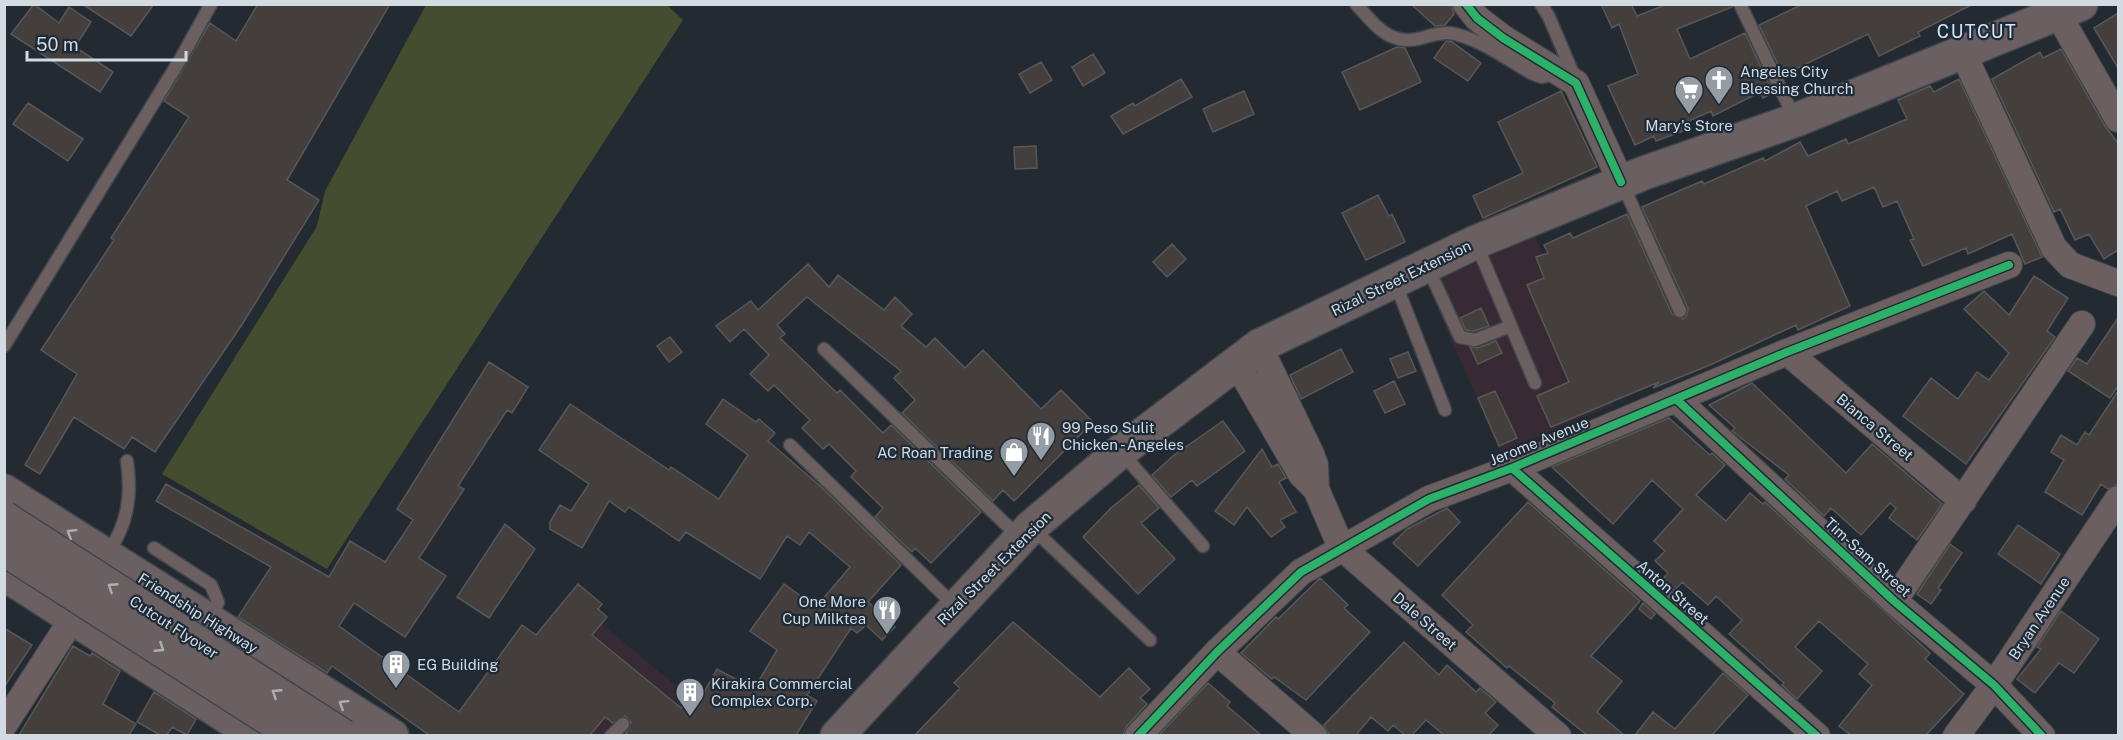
<svg xmlns="http://www.w3.org/2000/svg" width="2123" height="740" viewBox="0 0 2123 740" font-family="'Public Sans',sans-serif">
	<style>
		.commercial { fill: #372a35 }
		.green { fill: #454d30 }
		.building { fill: #443e3c; stroke: #585859; stroke-width: 1.5 }
		.lines { fill: none; stroke-linecap: round; stroke-linejoin: round }
		.service-casing { stroke: #40464c; stroke-width: 15 }
		.minor-casing { stroke: #40464c; stroke-width: 28 }
		.primary-casing { stroke: #40464c; stroke-width: 36 }
		.service { stroke: #6c5f60; stroke-width: 12 }
		.minor { stroke: #6c5f60; stroke-width: 26 }
		.primary { stroke: #6b6061; stroke-width: 33 }
		.primary-bridge-casing { stroke: #40464c; stroke-width: 36; stroke-linecap: butt }
		.primary-bridge { stroke: #6b6061; stroke-width: 33 }
		.cycleway-casing { stroke: #1d2a37; stroke-width: 11 }
		.cycleway { stroke: #2db169; stroke-width: 8 }
		.oneway { stroke: #aeafb5 }
		.labels { text-anchor: middle; dominant-baseline: central; stroke-width: 4.5; stroke-linejoin: round; paint-order: stroke }
		.poi-label { font-size: 15px; fill: #d2dae2; stroke: #1d2a37; text-anchor: start }
		.street-label { font-size: 15px; fill: #d2dae2; stroke: #1d2a37 }
		.quarter-label { font-size: 18px; letter-spacing: 1.5px; fill: #d5e5f6; stroke: #1d2a37 }
	</style>
	<rect width="100%" height="100%" fill="#232a31"/>
	<path class="commercial" d="M1535,237l78,168 -113,47 -73,-168z
		M602,624l133,111 -225,1z"/>
	<path class="green" d="M426,5h241l16,15 -356,549 -165,-95 155,-248 8,-35z"/>
	<path class="building" d="M34,4l25,19 10,-16 22,15 -16,25 38,25 -13,20 -89,-58z
		M82,4h72l-23,32z
		M258,4h132l-103,176 32,20 -78,126 -86,126 -23,-15 -8,12 -50,-32 -34,57 -15,-9 52,-91 -36,-24 73,-110 -3,-2 78,-121 -25,-16 46,-78 26,18z
		M1411,4h40l3,10 -9,11 -10,1z
		M1601,4h30l6,12 30,-12h65v3l-55,22 13,30 55,-26 28,60 -10,5 -3,-6 -47,24 -2,-5 -31,14 3,6 -27,10 -2,-5 -19,9 -27,-59 30,-12 -19,-50 -7,4z
		M1803,4h170l-55,28 2,4 -41,20 -11,-22 -85,41 -24,-50z
		M2118,13v55l-24,-40z
		M1446,41l6,1 29,21 -13,18 -34,-23z
		M1397,47l8,1 16,34 -61,28 -18,-38z
		M2061,49l44,77 13,17v107l-14,9 -15,-25 -14,6 -15,-31 -6,3 -62,-133 48,-27 3,6z
		M1093,54l12,19 -22,13 -11,-19z
		M1041,62l11,18 -22,13 -11,-19z
		M1181,79l11,18 -69,37 -12,-18 22,-13 2,3z
		M1959,79l83,178 -17,7 -13,-30 -44,20 -2,-6 -43,18 -13,-26 4,-1 -17,-38 -14,6 -9,-20 -32,14 -5,-10 -31,15 44,100 -52,24 -2,-5 -86,40 -57,23 6,-6 -108,45 -14,-31 32,-14 -42,-97 17,-7 -8,-21 12,-4 -4,-8 26,-12 3,5 54,-24 45,100 11,5 4,-4 1,-7 -46,-101 60,-26 2,3 59,-26 2,3 35,-19 8,14 38,-17 2,5 59,-25 -9,-19 32,-14 4,6z
		M1244,91l10,23 -41,18 -10,-23z
		M1561,91l36,76 -114,51 -10,-22 50,-23 -25,-51z
		M28,103l55,36 -15,22 -55,-37z
		M1036,146l1,22 -22,1 -1,-22z
		M1378,195l11,21 3,-2 13,28 -39,18 -24,-47z
		M1172,244l14,15 -19,18 -14,-15z
		M808,264l21,23 9,-12 46,35 11,-13 17,17 -11,12 25,21 9,-9 30,30 18,-18 58,59 20,-19 32,32 -79,79 -11,-11 -10,11 -91,-88 13,-13 -21,-22 7,-7 -94,-74 -30,28 8,9 -5,4 57,55 3,-3 43,43 8,-8 90,87 -50,51 -16,-15 -3,4 -37,-35 8,-9 -32,-31 5,-6 -27,-27 -6,5 -21,-21 8,-8 -36,-35 -6,6 -18,-17 19,-19 -25,-26 -14,13 -14,-16 35,-25 7,9z
		M2034,276l34,22 -21,33 8,6 -89,127 -63,-48 28,-38 27,21 19,-27 12,8 20,-27 -45,-44 20,-18 25,24z
		M1481,308l8,18 -15,5 -8,-1 -6,-12z
		M2118,318v68l-8,12 -42,-27 9,-13 10,6z
		M670,337l12,15 -13,10 -12,-16z
		M1496,341l6,12 -24,11 -8,-17 8,1z
		M1341,349l12,23 -52,27 -11,-24z
		M1408,352l8,19 -18,7 -8,-19z
		M489,362l39,25 -16,26 -5,-3 -49,76 6,3 -45,69 27,18 -41,61 -51,-34 -15,23 120,86 63,-87 14,10 42,-51 24,20 -4,5 9,8 -15,18 89,73 5,-7 9,7 22,-39 37,20 23,-39 -27,-19 34,-47 32,23 34,-40 -41,-35 -9,13 -13,-9 -27,43 -74,-47 -7,9 -50,-34 -4,5 -16,-11 -27,47 -32,-19v-7l10,-17 11,6 18,-27 -50,-34 31,-46 99,66 2,-3 48,32 29,-44 -42,-31 17,-25 33,23 3,-3 16,14 -7,8 51,44 82,80 -33,37 27,25 -13,13 -16,-15 -9,8 -6,-5 -44,67 10,6 -21,34h-168l-2,-2 5,-11 -6,-6 -12,7 -8,-6 -15,18h-161l-97,-69 -5,7 -89,-56 33,-50 -115,-66 10,-17 163,93 21,-36 35,21 28,-42 -16,-11z
		M1394,381l11,23 -20,9 -11,-22z
		M1752,383l94,90 26,-29 70,60 -25,36 -28,-22 7,-10 -6,-5 -29,32 -30,-27 -7,8 -39,-37 4,-4 -57,-44 3,-3 -26,-23z
		M1495,391l22,47 -18,8 -21,-48z
		M2118,391v93l-10,5 -7,-5 -19,31 -37,-23 19,-32 -13,-8 10,-17 16,10 8,-13 4,3z
		M1669,418l41,37 2,-2 13,12 -29,30 30,26 24,-28 13,11 2,-2 165,151 -5,6 39,35 -38,41h-75l-12,-9 33,-41 -13,-11 9,-10 -49,-43 -24,26 27,24 -25,28 -15,-14 2,-2 -55,-49 13,-14 -26,-24 -8,9 -26,-23 -8,9 -12,-11 6,-7 -13,-12 10,-10 -11,-10 29,-32 -31,-29 -39,44 -61,-57z
		M1223,421l22,30 -48,35 -5,-6 -21,17 -19,-22 22,-20z
		M1262,449l10,18 6,-3 8,14 -7,4 17,30 -16,8 5,7 -14,10 -24,-30 -13,18 -19,-14z
		M1139,485l20,23 -18,15 34,36 -37,35 -55,-57 28,-29z
		M1528,502l112,99 -49,55 31,25 -25,31 27,23h-37l-35,-28 3,-4 -46,-37 -2,2 -41,-36 7,-7 -31,-30z
		M1447,508l13,14 -42,44 -25,-23 14,-14z
		M505,524l30,25 -46,69 -32,-21z
		M2018,525l42,29 -19,30 -43,-30z
		M1950,544l12,9 -24,35 3,2 -10,14 -14,-10z
		M1320,578l28,27 -4,3 26,24 -64,68 -32,-23 -2,2 -31,-26 35,-36 2,2z
		M1643,603l12,11 -4,5 -12,-10z
		M2061,611l38,28 -25,34 -15,-10 -24,30 -18,-14 24,-30 -4,-2z
		M1013,622l87,75 29,-29 21,21 -10,9 7,6 -20,22 -4,9h-208l45,-47 -6,-5z
		M4,628l28,17 -28,42z
		M1404,642l35,33 8,-10 29,27 4,-4 16,14 -11,11 13,12 -9,10h-45l-18,-15 -14,15h-7l-12,-10 -5,6 -17,-14 -15,18h-27l-5,-10z
		M73,646l17,10 2,-3 28,18 -17,33 33,20 -7,11h-110z
		M1723,673l25,22 -36,40h-77l18,-23 22,17z
		M1208,683l22,19 -3,4 34,29h-102z
		M154,692l42,27 -9,16 -15,-8 -5,8h-7l-23,-13z"/>
	<g class="lines">
		<g class="service-casing">
			<path id="service" d="M1356,4c17,19 32,41 61,35 11,-2 20,-7 32,-6 29,4 59,27 84,41l9,3 15,-4
				M1541,4l8,13 25,59
				M1740,4l55,115
				M1622,183l58,128
				M1476,243l59,140
				M1428,268l32,69 15,3 36,-14
				M1395,282l50,128
				M4,346l176,-286 31,-56
				M824,349l196,189
				M790,445l165,161
				M1121,452l82,94
				M1032,528l118,112
				M154,548l57,37 7,17 -7,18
				M107,554c21,-29 25,-59 20,-93
				M611,736l12,-12"/>
		</g>
		<g class="minor-casing">
			<path id="minor" d="M1466,4l11,14 26,20 73,45 45,99
				M2058,14l60,105
				M1963,53l91,195 16,17 48,18
				M1259,346l52,108 4,11 1,24 25,58 217,189
				M1787,352l176,149
				M1236,362l65,112 15,15
				M1676,399l218,202 100,84 48,51
				M1512,468l305,268
				M1894,601l188,-277
				M1217,652l97,84
				M4,725l69,-107
				M1138,736l79,-84 84,-80 128,-73 83,-31 275,-116 222,-87
				M1956,736l38,-51 124,-186"/>
		</g>
		<g class="primary-casing">
			<path id="primary" d="M4,491l388,245
				M4,574l253,162
				M837,736l194,-209 90,-76 138,-105 217,-104 168,-69 152,-53 285,-116"/>
		</g>
		<use href="#service" class="service"/>
		<use href="#minor" class="minor"/>
		<use href="#primary" class="primary"/>
		<g class="primary-bridge-casing">
			<path id="primary-bridge" d="M4,518l339,218
				M4,549l292,187"/>
		</g>
		<use href="#primary-bridge" class="primary-bridge"/>
		<g class="cycleway-casing">
			<path id="cycleway" d="M1466,4l11,14 26,20 73,45 45,99
				M1676,399l218,202 100,84 48,51
				M1512,468l305,268
				M1138,736l79,-84 84,-80 128,-73 83,-31 275,-116 222,-87"/>
		</g>
		<use href="#cycleway" class="cycleway"/>
	</g>
	<defs><path id="oneway-chevron" d="M-2-3.5L2.5 0L-2 3.5" fill="none" stroke-width="1.6" stroke-linecap="round" stroke-linejoin="round" transform="scale(1.5)"/></defs>
	<g class="oneway">
		<use href="#oneway-chevron" transform="translate(71 533) rotate(-148)"/>
		<use href="#oneway-chevron" transform="translate(112 587) rotate(-147)"/>
		<use href="#oneway-chevron" transform="translate(160 648) rotate(33)"/>
		<use href="#oneway-chevron" transform="translate(276 693) rotate(-147)"/>
		<use href="#oneway-chevron" transform="translate(343 704) rotate(-148)"/>
	</g>
	<defs>
		<g id="church-pin" transform="scale(1.5)"><path d="M0 17L-7.5 6A9.5 9.5 0 1 1 7.5 6Z" fill="#959ca4" stroke="#1d2a37"/><path d="M-1.2-6h2.4v3.5h3.3v2.4h-3.3V6h-2.4V-.1h-3.3v-2.4h3.3Z" fill="#fff"/></g>
		<g id="supermarket-pin" transform="scale(1.5)"><path d="M0 17L-7.5 6A9.5 9.5 0 1 1 7.5 6Z" fill="#959ca4" stroke="#1d2a37"/><path d="M-6-5.5h2.5l.6 2H6L4.5 2H-2.5L-4.4-4H-6ZM-1.5 3.2a1.3 1.3 0 1 0 .1 0ZM3 3.2a1.3 1.3 0 1 0 .1 0Z" fill="#fff"/></g>
		<g id="restaurant-pin" transform="scale(1.5)"><path d="M0 17L-7.5 6A9.5 9.5 0 1 1 7.5 6Z" fill="#959ca4" stroke="#1d2a37"/><path d="M-5-6h1v4h1v-4h1v4h1v-4h1v5L-1.5 .5V6h-2V.5L-5-1ZM5-6V6H3V1.5H1.5Q1.5-4 5-6Z" fill="#fff"/></g>
		<g id="shop-pin" transform="scale(1.5)"><path d="M0 17L-7.5 6A9.5 9.5 0 1 1 7.5 6Z" fill="#959ca4" stroke="#1d2a37"/><path d="M-5-2.5h2.3a2.7 3.5 0 0 1 5.4 0H5L5.5 6h-11ZM-1.5-2.5h3a1.5 2.3 0 0 0-3 0Z" fill="#fff"/></g>
		<g id="building-pin" transform="scale(1.5)"><path d="M0 17L-7.5 6A9.5 9.5 0 1 1 7.5 6Z" fill="#959ca4" stroke="#1d2a37"/><path d="M-4-6H4V6H1V3H-1V6H-4ZM-2.5-4.3h1.7v1.8h-1.7ZM.8-4.3h1.7v1.8H.8ZM-2.5-1h1.7V.8h-1.7ZM.8-1h1.7V.8H.8Z" fill="#fff"/></g>
	</defs>
	<g fill-rule="evenodd">
		<use href="#church-pin" x="1719" y="80"/>
		<use href="#supermarket-pin" x="1689" y="90"/>
		<use href="#restaurant-pin" x="1041" y="436"/>
		<use href="#shop-pin" x="1014" y="452"/>
		<use href="#restaurant-pin" x="887" y="610"/>
		<use href="#building-pin" x="396" y="664"/>
		<use href="#building-pin" x="690" y="692"/>
	</g>
	<g class="labels">
		<g class="poi-label">
			<text x="1740" y="71">Angeles City<tspan x="1740" dy="17">Blessing Church</tspan></text>
			<text x="1689" y="125" text-anchor="middle">Mary's Store</text>
			<text x="1062" y="427">99 Peso Sulit<tspan x="1062" dy="17">Chicken - Angeles</tspan></text>
			<text x="993" y="452" text-anchor="end">AC Roan Trading</text>
			<text x="866" y="601" text-anchor="end">One More<tspan x="866" dy="17">Cup Milktea</tspan></text>
			<text x="417" y="664">EG Building</text>
			<text x="711" y="683">Kirakira Commercial<tspan x="711" dy="17">Complex Corp.</tspan></text>
		</g>
		<g class="street-label">
			<text transform="translate(1401 278) rotate(-26)">Rizal Street Extension</text>
			<text transform="translate(1875 427) rotate(40)">Bianca Street</text>
			<text transform="translate(1539 441) rotate(-22)">Jerome Avenue</text>
			<text transform="translate(1868 557) rotate(42)">Tim-Sam Street</text>
			<text transform="translate(994 568) rotate(-45)">Rizal Street Extension</text>
			<text transform="translate(1673 592) rotate(41)">Anton Street</text>
			<text transform="translate(198 613) rotate(32)">Friendship Highway</text>
			<text transform="translate(2039 618) rotate(-56)">Bryan Avenue</text>
			<text transform="translate(1425 621) rotate(41)">Dale Street</text>
			<text transform="translate(174 627) rotate(33)">Cutcut Flyover</text>
		</g>
		<g class="quarter-label">
			<text x="1977" y="31">CUTCUT</text>
		</g>
	</g>
	<rect width="2123" height="740" fill="none" stroke="#d2dae2" stroke-width="12"/>
	<path d="M27 51v9h159v-9" fill="none" stroke="#d2dae2" stroke-width="3"/>
	<text x="36" y="51" font-size="18" fill="#d2dae2" stroke="#1d2a37" stroke-width="4.5" paint-order="stroke">50 m</text>
</svg>
